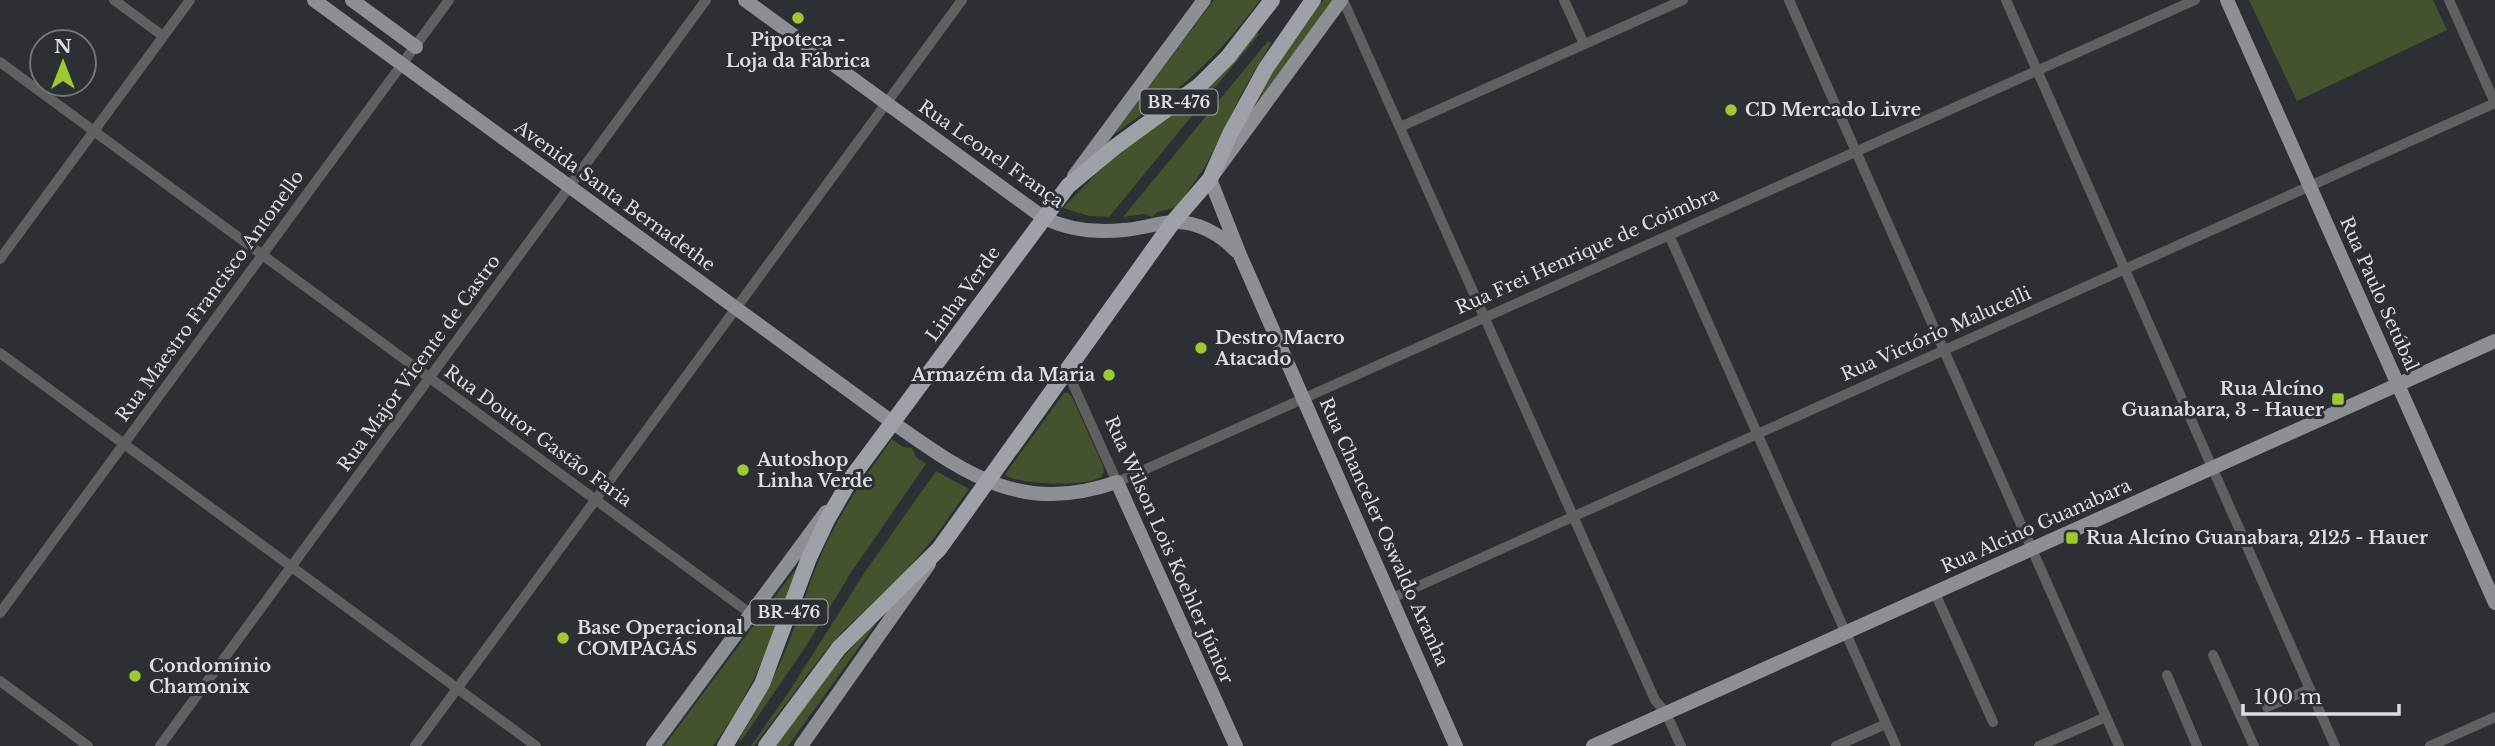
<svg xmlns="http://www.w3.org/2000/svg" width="2495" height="746" viewBox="0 0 2495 746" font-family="'Libre Baskerville',serif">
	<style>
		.green { fill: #45522e }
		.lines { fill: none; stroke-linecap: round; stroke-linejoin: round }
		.minor { stroke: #5e6062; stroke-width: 10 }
		.major { stroke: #8c8f94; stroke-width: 14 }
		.highway { stroke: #9ea2a8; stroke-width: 16 }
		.poi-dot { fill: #9dca31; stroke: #2c2f34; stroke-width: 2.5 }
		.labels { text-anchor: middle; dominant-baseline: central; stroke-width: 6; stroke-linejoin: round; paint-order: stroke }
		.shield { fill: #2c2f34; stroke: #a7aaae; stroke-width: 2 }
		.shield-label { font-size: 16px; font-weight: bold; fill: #dcdfe2 }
		.poi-label { font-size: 18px; font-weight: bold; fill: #dcdfe2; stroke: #2c2f34; text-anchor: start }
		.street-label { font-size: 18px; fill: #dcdfe2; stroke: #2c2f34 }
	</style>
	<rect width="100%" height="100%" fill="#2c2f34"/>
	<path class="green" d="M1214,0h46c-23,31 -48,60 -77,84 -23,19 -48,34 -71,52z
		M1323,0h12l-84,115 22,-44z
		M2249,0h184l14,30 -150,71z
		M1256,32l3,2 -150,183 -20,-1 -26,-8 34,-35z
		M1268,41l3,2 -27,46 -38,76 -29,42 -20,5 -5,5 -8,-3 -21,3z
		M1064,393h4l4,4 31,69 1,6 -3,5c-18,10 -76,8 -95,-1v-3z
		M892,439l11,8 9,1 4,9 10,7 -74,107 -46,75 -65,95 -2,-1c15,-27 30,-53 43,-81 18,-41 28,-85 49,-125 17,-34 39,-64 61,-95z
		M936,471l33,18 -35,49 -28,33 -62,59 -22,25 -68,91h-3l39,-56 75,-118z
		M798,566c-23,67 -43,122 -85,180h-49z
		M874,623l1,2 -87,121h-13l56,-75z"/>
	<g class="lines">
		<path class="minor" d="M114,0l49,36
			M1343,0l312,700 11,13 15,33
			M1564,0l20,44
			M1789,0l330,746
			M2006,0l329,746
			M2449,0l46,103
			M0,62l751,552
			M1400,127l283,-127
			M1669,235l227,511
			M0,259l190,-259
			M0,353l536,393
			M1067,371l50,111 1078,-482
			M1935,593l58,129
			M1392,598l1103,-495
			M0,613l449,-613
			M2213,655l41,91
			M2167,675l30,71
			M0,681l88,65
			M2267,707l43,-18
			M160,746l546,-746
			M415,746l547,-746
			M1836,746l50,-22
			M2039,746l67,-29
			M2430,746l65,-29"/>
		<path class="major" d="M314,0l578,422c75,53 129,93 225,60l119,264
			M352,0l64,47
			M745,0l299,218c25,12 52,15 80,12 16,-1 33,-7 49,-8 24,-1 47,12 63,29
			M1341,0l-131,179 30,76 216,491
			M2227,0l268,603
			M1074,176l130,-176
			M653,746l173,-234
			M801,746l128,-182
			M1593,746l902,-405"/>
		<path class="highway" d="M725,746l37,-62 47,-126 18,-38 25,-43 216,-291 47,-39 85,-62 28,-28 44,-57
			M766,746l73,-98 100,-99 234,-327 37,-43 20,-45 36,-66 47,-68"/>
	</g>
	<g class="poi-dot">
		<circle cx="798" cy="18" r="7"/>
		<circle cx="1731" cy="110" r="7"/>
		<circle cx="1201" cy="348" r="7"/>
		<circle cx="1109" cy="375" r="7"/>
		<rect x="2331" y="392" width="14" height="14" rx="3.5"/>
		<circle cx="743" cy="470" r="7"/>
		<rect x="2065" y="531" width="14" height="14" rx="3.5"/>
		<circle cx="563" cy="638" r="7"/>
		<circle cx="135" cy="676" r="7"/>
	</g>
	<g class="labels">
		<g class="shield">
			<rect x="1140.5" y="89.5" width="77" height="25" rx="5"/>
			<rect x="750.5" y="599.5" width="77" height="25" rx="5"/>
		</g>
		<g class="shield-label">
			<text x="1179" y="102">BR-476</text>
			<text x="789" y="612">BR-476</text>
		</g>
		<g class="poi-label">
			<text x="798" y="40" text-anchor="middle">Pipoteca -<tspan x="798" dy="21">Loja da Fábrica</tspan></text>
			<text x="1745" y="110">CD Mercado Livre</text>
			<text x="1215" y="338">Destro Macro<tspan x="1215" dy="21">Atacado</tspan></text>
			<text x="1095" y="375" text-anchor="end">Armazém da Maria</text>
			<text x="2324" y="389" text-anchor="end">Rua Alcíno<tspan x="2324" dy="21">Guanabara, 3 - Hauer</tspan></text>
			<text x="757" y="460">Autoshop<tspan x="757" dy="21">Linha Verde</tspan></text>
			<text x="2086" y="538">Rua Alcíno Guanabara, 2125 - Hauer</text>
			<text x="577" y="628">Base Operacional<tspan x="577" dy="21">COMPAGÁS</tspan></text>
			<text x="149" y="666">Condomínio<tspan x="149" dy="21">Chamonix</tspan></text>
		</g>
		<g class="street-label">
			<text transform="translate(991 154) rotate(35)">Rua Leonel França</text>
			<text transform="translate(615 196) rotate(36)">Avenida Santa Bernadethe</text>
			<text transform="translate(1587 251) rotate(-24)">Rua Frei Henrique de Coimbra</text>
			<text transform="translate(963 294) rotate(-54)">Linha Verde</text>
			<text transform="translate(2379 294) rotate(66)">Rua Paulo Setúbal</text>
			<text transform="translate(210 296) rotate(-54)">Rua Maestro Francisco Antonello</text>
			<text transform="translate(1936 334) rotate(-24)">Rua Victório Malucelli</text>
			<text transform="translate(419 363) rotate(-54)">Rua Major Vicente de Castro</text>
			<text transform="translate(538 436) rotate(36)">Rua Doutor Gastão Faria</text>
			<text transform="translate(2036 526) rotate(-24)">Rua Alcino Guanabara</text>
			<text transform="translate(1384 532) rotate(66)">Rua Chanceler Oswaldo Aranha</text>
			<text transform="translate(1169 550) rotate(66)">Rua Wilson Lois Koehler Júnior</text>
		</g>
	</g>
	<g transform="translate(63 63)"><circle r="33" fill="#2c2f34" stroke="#72757a" stroke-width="2"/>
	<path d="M0-5L12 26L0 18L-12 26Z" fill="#9dca31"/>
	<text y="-10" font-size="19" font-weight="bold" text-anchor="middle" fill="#dcdfe2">N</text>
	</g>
	<path d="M2243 704v10h156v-10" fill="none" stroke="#dcdfe2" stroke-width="3.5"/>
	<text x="2254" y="704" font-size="21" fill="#dcdfe2" stroke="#2c2f34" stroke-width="5" paint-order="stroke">100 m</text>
</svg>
